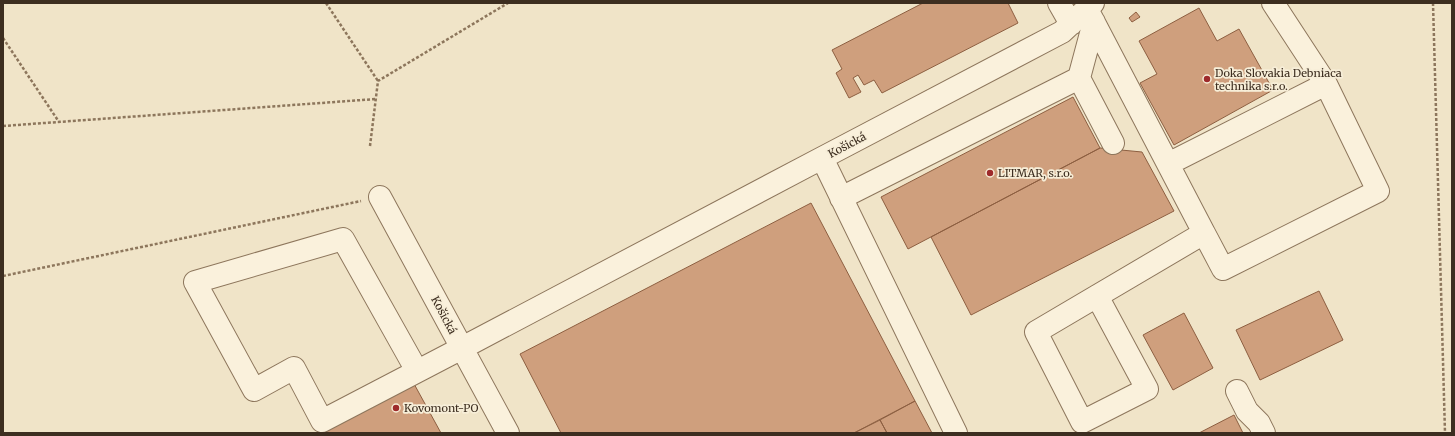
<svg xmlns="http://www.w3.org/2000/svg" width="1455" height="436" viewBox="0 0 1455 436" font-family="Merriweather,serif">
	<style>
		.building { fill: #cf9f7d; stroke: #8d5f41 }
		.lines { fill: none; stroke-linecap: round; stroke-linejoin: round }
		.minor-casing { stroke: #8d765c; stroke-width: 24 }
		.path { stroke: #8d765c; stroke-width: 2.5; stroke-dasharray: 3 2; stroke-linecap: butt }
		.minor { stroke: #faf1dc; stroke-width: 22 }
		.poi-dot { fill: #9e2a2b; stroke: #f7eed8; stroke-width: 1.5 }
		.labels { text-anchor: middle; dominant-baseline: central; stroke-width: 3.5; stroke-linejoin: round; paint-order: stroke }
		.poi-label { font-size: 11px; fill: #3d2e20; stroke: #f7eed8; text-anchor: start }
		.street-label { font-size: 11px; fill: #3d2e20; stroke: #f7eed8 }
	</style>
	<rect width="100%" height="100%" fill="#f0e4c8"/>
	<path class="building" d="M923,3h85l10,20 -136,70 -8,-13 -10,5 -6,-10 -5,3 8,14 -12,6 -13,-25 6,-4 -10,-19z
		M1199,8l18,33 22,-12 34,61 -99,55 -34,-62 17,-9 -18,-33z
		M1136,12l4,5 -8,5 -3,-4z
		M1073,97l27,51 -192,101 -27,-52z
		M1100,148l42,4 32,59 -203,104 -40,-78z
		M811,203l104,198 -61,32h-293l-41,-79z
		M1319,291l24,49 -83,40 -24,-50z
		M1184,313l29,55 -40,22 -30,-55z
		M413,382l28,51h-122z
		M915,401l17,32h-45l-7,-13z
		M1234,415l9,18h-44z
		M880,420l7,13h-33z"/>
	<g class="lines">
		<g class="minor-casing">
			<path id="minor" d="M1059,3l12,21
				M1087,9l117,224 -168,99 46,90 65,-33 -50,-93
				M1094,22l-15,56 34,65
				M1168,164l158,-80 -53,-81
				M380,197l128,236
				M841,198l238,-120
				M1204,233l19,36 155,-78 -52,-107
				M417,371l-74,-132 -148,43 59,108 40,-22 28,53 140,-73 360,-190
				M1237,391l10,20 12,12 5,10
				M956,433l-134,-275 240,-126 31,-29"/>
		</g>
		<path class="path" d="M326,3l52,78
			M1433,3l12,430
			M3,38l56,84
			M3,126l373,-27
			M370,146l8,-65 130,-78
			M3,276l358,-75"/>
		<use href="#minor" class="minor"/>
	</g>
	<g class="poi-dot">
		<circle cx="1207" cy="79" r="4"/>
		<circle cx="990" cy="173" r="4"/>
		<circle cx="396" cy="408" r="4"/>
	</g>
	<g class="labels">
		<g class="poi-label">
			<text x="1215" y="73">Doka Slovakia Debniaca<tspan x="1215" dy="13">technika s.r.o.</tspan></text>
			<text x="998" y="173">LITMAR, s.r.o.</text>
			<text x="404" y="408">Kovomont-PO</text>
		</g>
		<g class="street-label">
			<text transform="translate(847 145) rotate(-28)">Košická</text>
			<text transform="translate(444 315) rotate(62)">Košická</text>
		</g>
	</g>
	<rect width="1455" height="436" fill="none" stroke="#3d2e20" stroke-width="8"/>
</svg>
